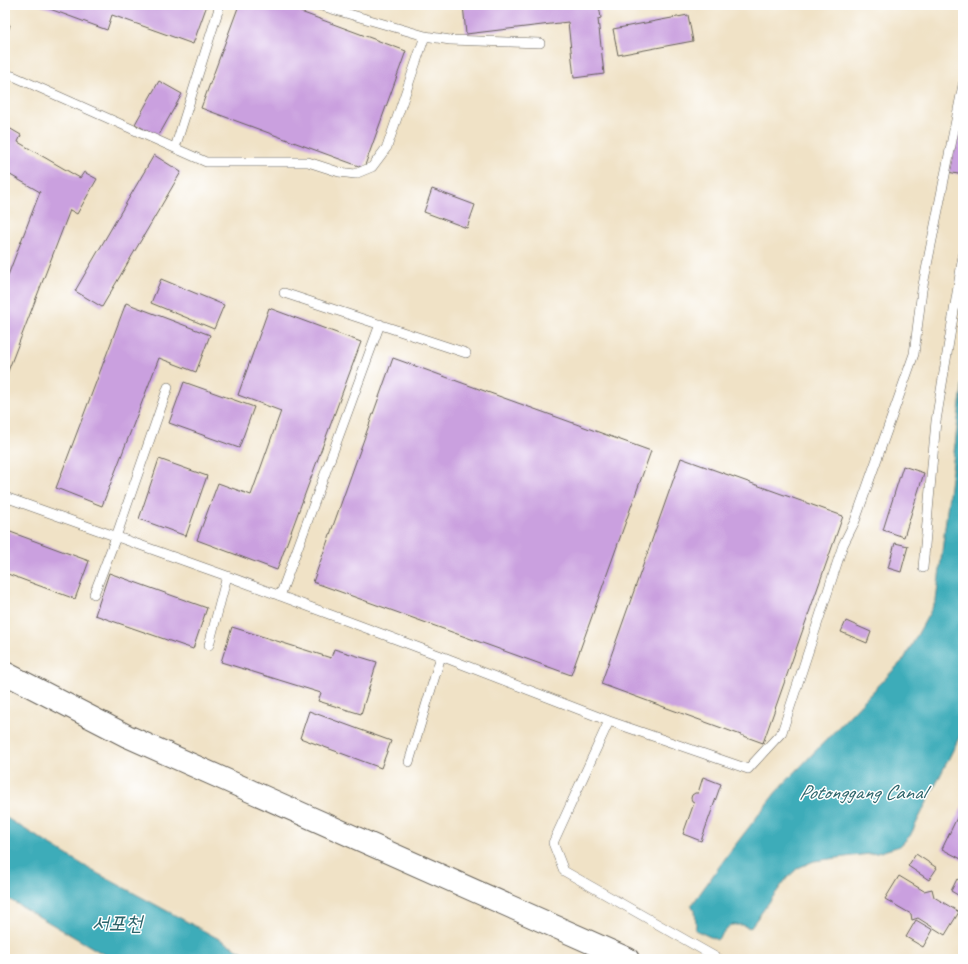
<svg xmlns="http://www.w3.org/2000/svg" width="968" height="964" viewBox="0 0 968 964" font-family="Caveat,'Poor Story',sans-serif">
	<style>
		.water { fill: #3cacb9; stroke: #2c646a }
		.building { fill: #caa0df }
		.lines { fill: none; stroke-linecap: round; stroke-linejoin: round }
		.lane-casing { stroke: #666158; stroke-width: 10 }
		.secondary-casing { stroke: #666158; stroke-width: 24 }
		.lane { stroke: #fff; stroke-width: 9 }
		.secondary { stroke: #fff; stroke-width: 22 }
		.labels { text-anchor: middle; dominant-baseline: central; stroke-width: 3; stroke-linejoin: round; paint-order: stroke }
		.water-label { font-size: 21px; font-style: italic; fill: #2c646a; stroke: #fff }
	</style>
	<rect width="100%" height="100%" fill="#fff"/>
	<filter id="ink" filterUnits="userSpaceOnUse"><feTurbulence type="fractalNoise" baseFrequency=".025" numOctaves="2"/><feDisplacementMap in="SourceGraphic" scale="8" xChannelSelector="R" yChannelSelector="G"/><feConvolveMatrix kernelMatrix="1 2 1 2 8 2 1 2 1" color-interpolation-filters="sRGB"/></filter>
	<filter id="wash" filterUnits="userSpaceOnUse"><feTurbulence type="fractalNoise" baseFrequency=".012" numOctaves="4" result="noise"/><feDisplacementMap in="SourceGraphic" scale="16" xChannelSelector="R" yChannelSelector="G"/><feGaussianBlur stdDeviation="0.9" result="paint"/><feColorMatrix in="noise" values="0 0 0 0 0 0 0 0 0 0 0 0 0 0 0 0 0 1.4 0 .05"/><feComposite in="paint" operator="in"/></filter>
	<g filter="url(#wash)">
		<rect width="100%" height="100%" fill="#f0e2c6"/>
		<path class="water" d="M963,379v351l-53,106 -10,10 -23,7 -40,5 -23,3 -16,7 -11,10 -37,50 -8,-3h-11l-14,15 -22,-10 1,-5 -1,-15 -4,-4 38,-53 47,-61 128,-133 32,-58z
			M5,817l88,54 152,82 14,6h-147l-107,-62z"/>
		<g id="blocks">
			<path class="building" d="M39,5h168l-14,39 -81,-29 -5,15z
				M239,5h43l124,46 -42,117 -163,-60z
				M463,5h136l2,13 -3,1 6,55 -30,4 -6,-56 -102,12z
				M688,15l5,26 -75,14 -5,-26z
				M5,23l5,2 -5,16z
				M159,81l23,13 -24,43 -23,-13z
				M962,112h1v63l-15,-3z
				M9,128l12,7 -3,7 62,36 4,-6 13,7 -20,35 -7,-4 -65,169v-96l35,-91 -35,-20v-37z
				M154,155l27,17 -79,135 -27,-16z
				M432,189l43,16 -8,23 -43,-16z
				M161,279l63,26 -10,24 -63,-26z
				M126,303l84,32 -14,37 -37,-14 -57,148 -46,-18z
				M269,308l92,34 -84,228 -80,-30 21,-57 33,12 30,-84 -43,-16z
				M393,358l258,93 -80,224 -258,-93z
				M184,382l70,25 -15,41 -70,-25z
				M681,458l162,58 -80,227 -162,-59z
				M159,459l48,17 -21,60 -47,-17z
				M903,466l21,7 -20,64 -21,-7z
				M5,530l84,31 -14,38 -70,-26z
				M895,543l13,3 -7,26 -13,-4z
				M109,573l98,35 -14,41 -98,-34z
				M846,621l25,11 -4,11 -26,-11z
				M232,627l99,31 3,-9 43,13 -16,52 -43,-13 3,-8 -100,-31z
				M309,711l82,30 -10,27 -81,-30z
				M703,777l18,7 -20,57 -18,-7 11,-31 -2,-1 -1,-4 1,-3 3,-2h3z
				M963,805v55l-21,-11z
				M916,854l21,14 -8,12 -21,-14z
				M899,876l25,15 8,-2 2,8 25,15 -14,23 -27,-17 -6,2 -1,-6 -26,-15z
				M957,879l6,4v15l-12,-7z
				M916,920l17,10 -10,17 -17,-10z"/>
		</g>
	</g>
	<g filter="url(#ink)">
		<use href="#blocks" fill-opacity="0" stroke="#666158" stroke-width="1"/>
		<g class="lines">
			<g class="lane-casing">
				<path id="lane" d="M318,5l107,31 25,4 90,3
					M5,74l8,2 193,86h102l31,10 16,2 17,-7 15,-20 38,-111
					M175,148l45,-143
					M284,293l182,60
					M5,497l222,79 214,80 168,65 139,48 34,-37 61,-187 12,-24 59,-167 8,-64 41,-205
					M923,568l13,-147 27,-165
					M94,594l22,-57 52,-150
					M280,596l100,-272
					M209,645l18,-69
					M609,721l-56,122 11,28 155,88
					M409,762l32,-106"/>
			</g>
			<g class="secondary-casing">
				<path id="secondary" d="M5,673l122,63 501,223"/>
			</g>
			<use href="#lane" class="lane"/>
			<use href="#secondary" class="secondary"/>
		</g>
	</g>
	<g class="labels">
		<g class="water-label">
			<text x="862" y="792">Potonggang Canal</text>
			<text x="117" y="923">서포천</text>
		</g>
	</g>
	<rect width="968" height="964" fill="none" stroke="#fff" stroke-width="20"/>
</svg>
